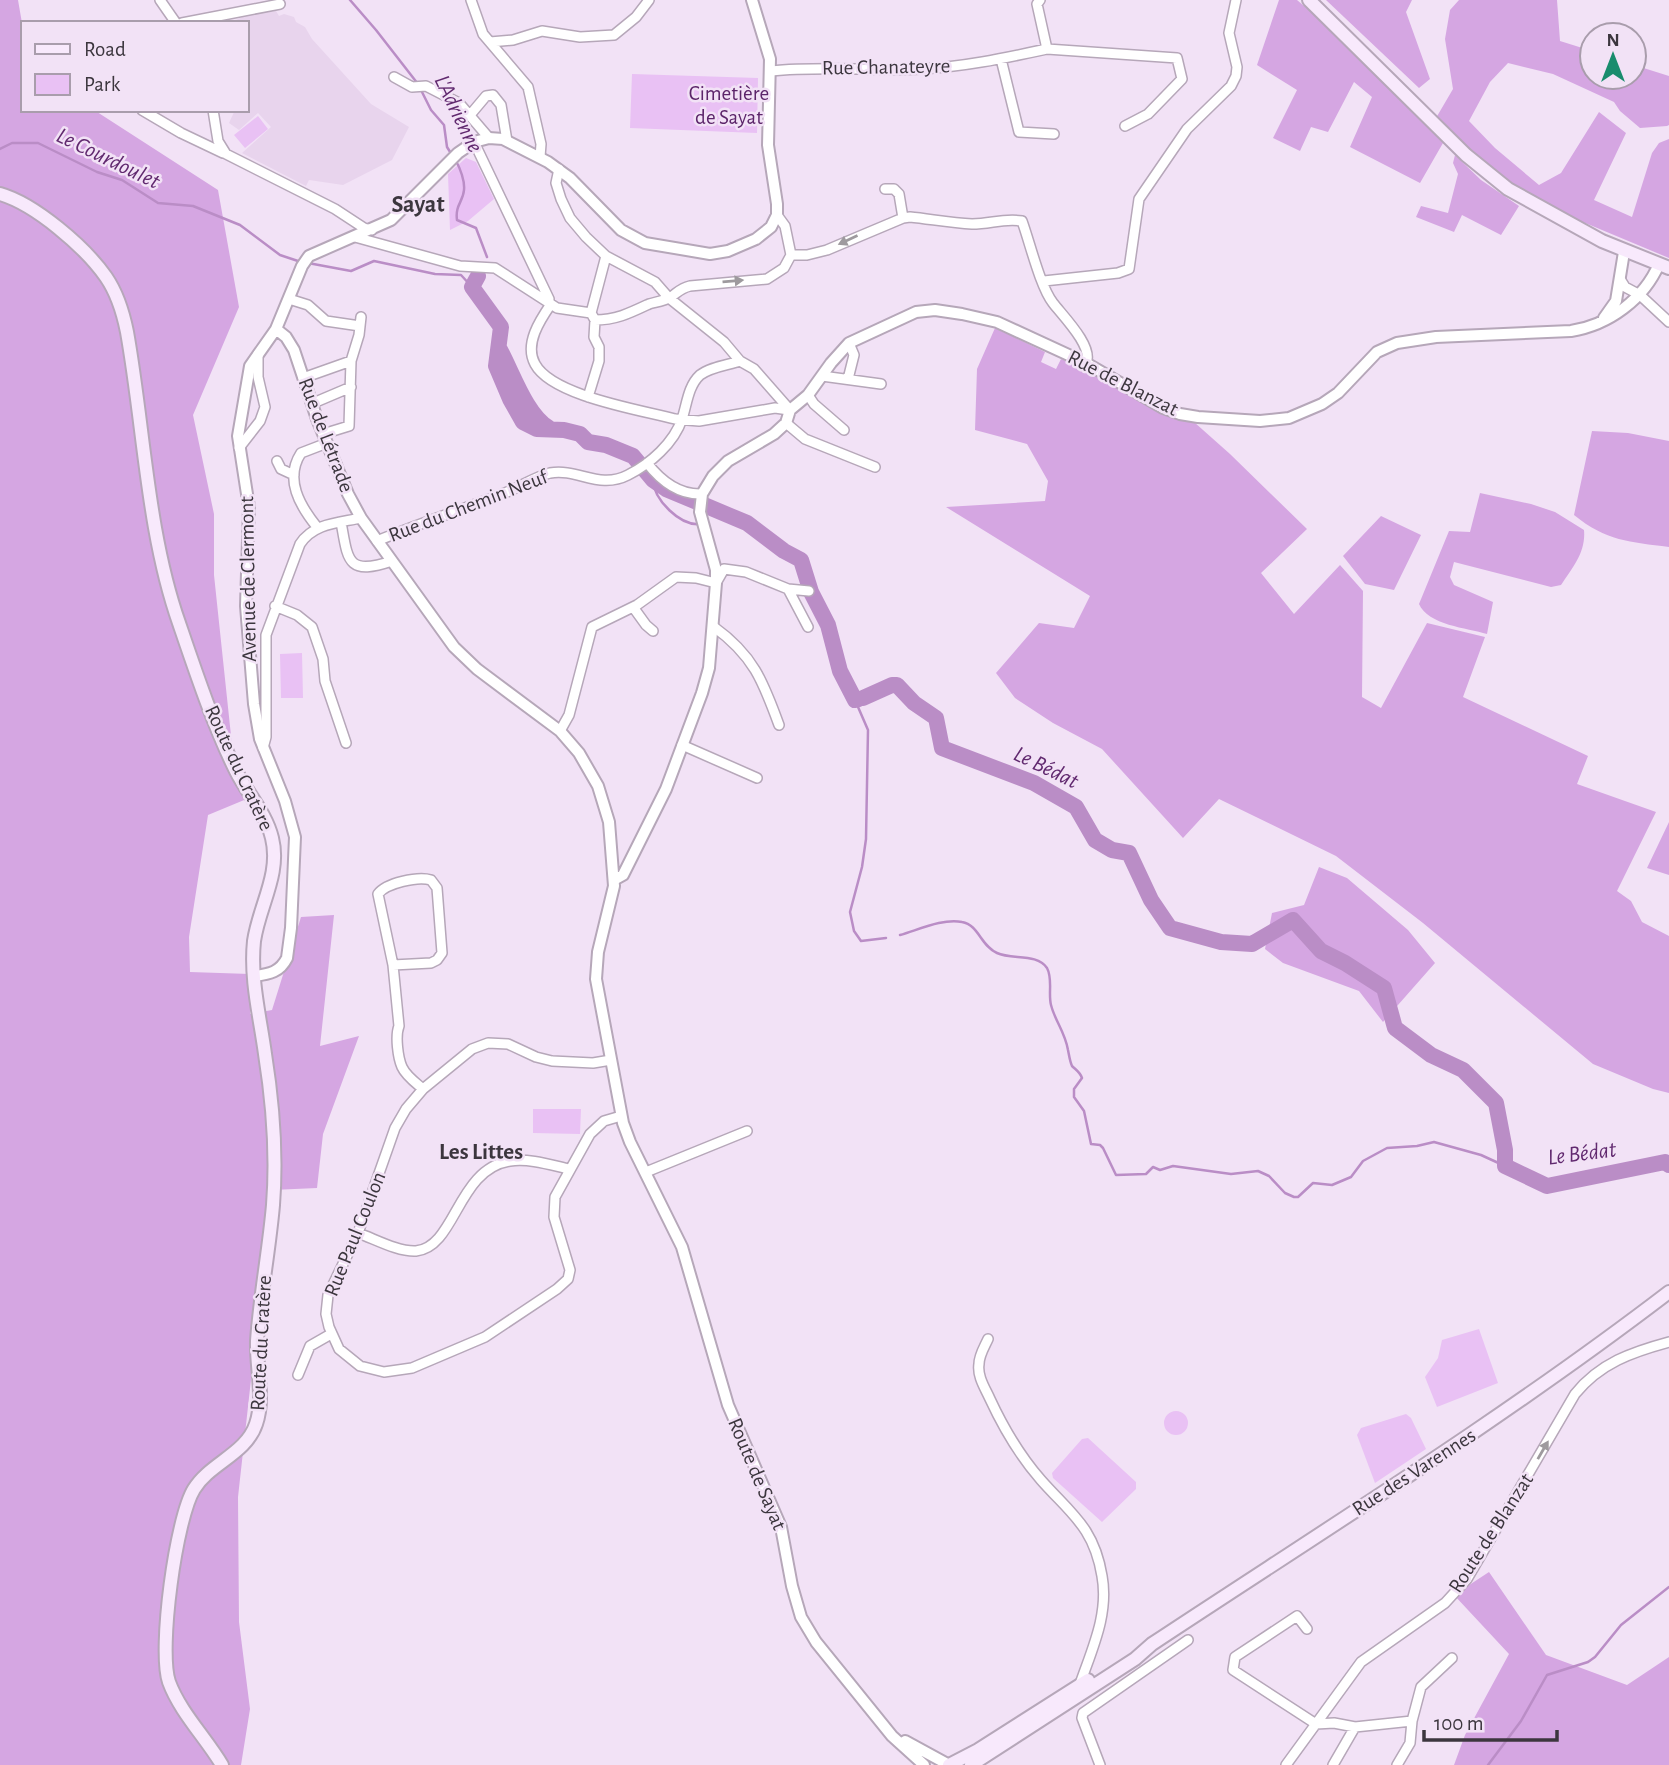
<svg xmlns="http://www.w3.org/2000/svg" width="1669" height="1765" viewBox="0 0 1669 1765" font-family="'Alegreya Sans',sans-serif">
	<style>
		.built { fill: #e8d4ed }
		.green { fill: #e9c1f4 }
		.forest { fill: #d5a6e2 }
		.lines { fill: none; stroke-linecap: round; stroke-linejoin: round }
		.stream { stroke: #ba8dc6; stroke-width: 2.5 }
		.river { stroke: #ba8dc6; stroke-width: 16 }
		.minor-casing { stroke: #b6a7b9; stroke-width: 12 }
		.tertiary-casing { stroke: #b6a7b9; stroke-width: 14 }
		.secondary-casing { stroke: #b6a7b9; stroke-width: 16 }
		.minor { stroke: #fff; stroke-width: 9 }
		.tertiary { stroke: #fff; stroke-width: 10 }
		.secondary { stroke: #f8e9fc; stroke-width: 12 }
		.oneway { fill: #9e9a9e }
		.labels { text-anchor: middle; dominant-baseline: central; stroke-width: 5; stroke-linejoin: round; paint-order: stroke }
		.street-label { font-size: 21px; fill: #3c363e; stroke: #f2e2f6 }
		.park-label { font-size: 21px; fill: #5c256a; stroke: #f2e2f6 }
		.water-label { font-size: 23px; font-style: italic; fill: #61296f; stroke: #f2e2f6 }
		.neighbourhood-label { font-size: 23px; font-weight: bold; fill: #3c363e; stroke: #f2e2f6 }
		.quarter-label { font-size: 24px; font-weight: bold; fill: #3c363e; stroke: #f2e2f6 }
	</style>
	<rect width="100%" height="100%" fill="#f2e2f6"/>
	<path class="built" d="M276,11l3,5 5,-2 10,3 2,5 9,5 7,12 59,65 38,23 -17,33 -49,25 -34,-5 -3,6 -64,-33 29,-26 -13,-14 -19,17 -10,-7 6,-13h12v-87h-17l14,-7z"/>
	<path class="green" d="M632,74l126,4 -1,55 -127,-5z
		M258,116l10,13 -23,19 -11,-13z
		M466,158l10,4 18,37 -26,22 -18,9 -2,-56z
		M302,653l1,45h-22l-1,-44z
		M533,1109h48l-1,25 -47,-1z
		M1479,1329l19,54 -61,24 -12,-30 13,-19 4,-18z
		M1164 1423a12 12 0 1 1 24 0a12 12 0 1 1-24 0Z
		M1406,1414l5,4 15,31 -51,34 -18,-48 4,-7z
		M1088,1438l48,44v7l-34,33 -49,-44 -1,-5 30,-34z"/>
	<path class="forest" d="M0,0h18l5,29v81h71l124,80 21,117 -46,108 21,99v61l20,189 15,34 -41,17 -19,122 1,35 60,2v40l22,-4 29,-93 33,-2 -14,131 39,-10 -36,98 -6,54 -45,2 -34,307 1,125 11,87 -9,56h-241z
		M1279,0h18l29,25 117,118 -23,40 -70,-36 22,-50 -18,-15 -26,50 -17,-5 -11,24 -27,-13 24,-48 -40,-25z
		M1326,0h86l-6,12 24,67 -11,9z
		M1459,0h98l3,41 32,10v26h42v-12l35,11v49l-2,1 -27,2 -20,-17 -6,-9 -61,-28 -45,-11 -18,19 -21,39 26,27 44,37 22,-12 38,-61 27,21 -32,67 38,17 20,-64 7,-10 10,-4v119l-122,-51 -34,-20 -49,-41 -28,-28 17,-29 -8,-50 5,-29z
		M1455,155l26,25 38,26 -18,29 -39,-20 -8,17 -38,-15 5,-11 27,7 10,-39 -5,-11z
		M995,328l50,24 -4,10 15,7 5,-10 31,12 69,42 33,9 36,32 77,75 -46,44 33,41 46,-49 23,26 -1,106 19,11 46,-85 58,14 -22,60 125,59 -11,28 79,28 -39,79 14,10 11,21 27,14v157l-16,-4 -60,-25 -170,-141 -87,-67 -117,-57 -36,39 -81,-89 -49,-26 -38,-25 -19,-25 43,-50 35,5 16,-32 -144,-89 99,-6 3,-20 -21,-37 -52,-14 2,-61z
		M1592,431l36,2 41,8v106c-39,-5 -63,-6 -95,-32z
		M1480,493l51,11 24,8 29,18c2,22 -11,37 -23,55l-10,2 -97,-25 -4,15 4,8 39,17 -6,32c-20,-6 -59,-9 -68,-30l30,-73 21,1z
		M1381,516l40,19 -27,55 -29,-6 -22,-28z
		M1669,822v53l-22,-7z
		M1319,867l28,11 61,52 27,33 -52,59 -24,-31 -76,-28 -18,-14 7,-36 32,-8z
		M1489,1572l57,83 81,30 42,-28v108h-215l11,-30 44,-81 -55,-59z"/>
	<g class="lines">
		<path class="stream" d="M350,0l26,30 42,54
			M421,90l10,20 13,15 3,22 5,8
			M0,149l12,-6h26l59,29 25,8 36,23 35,3 47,19 40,30 21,7
			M456,161c4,7 9,20 8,29 -1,12 -9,15 -7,30l19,8 11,29
			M308,263l43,8 23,-10 61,13 26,1 11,12
			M653,480c1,20 27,46 47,44
			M855,700l13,30 -2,109 -4,28 -12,45 4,19 7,10 25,-3
			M900,935c18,-5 43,-17 62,-13 17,3 18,23 35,31 15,7 40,0 50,15 6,11 1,25 4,37 4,16 14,27 17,45 1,5 2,12 4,16 4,4 8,6 10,12l-8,11v8l10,14 7,33 9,1 3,3 13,27 30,-1 7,-7 7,3 13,-4 58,8 27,-3 11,5 16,17 9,4h4l15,-14 19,2 19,-8 12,-16 24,-13 30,-2 17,-4 47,13 24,11
			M1488,1765l33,-44 26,-46 41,-13 7,-5 26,-32 48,-38"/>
		<path class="river" d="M478,276l-6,11 29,40 -5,39 14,33 13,23 14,7 27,1 16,4 8,8 18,3 27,11 20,24 13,9 81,34 37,28 17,9 10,32 17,33 12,46 15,29 4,-1
			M499,348c13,23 27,67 50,80
			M863,698l29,-13h5l17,18 22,15 6,30 92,35 42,24 19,33 17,10 17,3 22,47 19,28 51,14 31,2 41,-24 28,31 24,12 39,25 11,40 36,27 32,15 33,33 9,47v16l42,20 118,-24 4,3"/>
		<g class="minor-casing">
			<path id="minor" d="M160,0l16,23
				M471,0l12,34 45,53 13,57 -1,13
				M1040,0l-3,4 10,45 130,9 5,21 -34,35 -23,12
				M182,23l98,-19
				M490,42l23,-2 29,-9 38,6 34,-2 22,-18 13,-17
				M1001,59l18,73 35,2
				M771,71c50,-5 99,0 149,-2 44,-2 85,-11 127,-20
				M394,77l18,10 14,-1 33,17 30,35
				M142,110l39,23 42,20
				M213,110l5,31 8,13 109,55 29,19 8,2
				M470,115l16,-19 7,-1 8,10 6,36
				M474,142l75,157
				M559,169l-3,14 5,16 9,19 16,19 20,19 49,26 14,16 55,44 16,19 14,8 36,41
				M885,189h9l5,5 4,24 7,-1c20,2 41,6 62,7 19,0 31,-6 50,-3 8,22 18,65 31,82 10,13 41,44 33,60
				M355,237l105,29 35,2 62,40 34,5 4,7c21,0 35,-7 54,-16 7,-2 15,-3 22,-7 7,-5 10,-9 19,-11l77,-7 17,-11 7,-13 -6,-29 -8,-11
				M791,255h16l20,-5 76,-32
				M1620,279l5,8 15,8 29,27
				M1044,281l74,-8 11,-4 10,-70 48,-70 44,-43 5,-10 1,-9 -8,-34 7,-33
				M289,299l19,6 18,16 34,5
				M551,304c-11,16 -27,40 -16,60 17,32 106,46 140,55l24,2 76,-13 14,2
				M591,313l15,-57
				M822,376l59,8
				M303,378l48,-17
				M848,379l6,-24 -5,-12
				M808,395l6,9 30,26
				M588,397l11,-36v-14l-5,-10 1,-17
				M311,404l40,-17
				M786,423l19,16 70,28
				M323,434l26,-8 2,-65 8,-26 2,-18
				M239,448l21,-27 5,-14 -7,-30v-23
				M277,461l4,8 13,6
				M647,463c14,18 33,32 55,31
				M341,522c7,39 6,54 51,39
				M317,527c-17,-21 -33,-48 -16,-74l26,-10
				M377,541c41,-17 84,-31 125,-47 15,-5 34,-18 48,-21 28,-5 49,17 78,2 22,-11 46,-32 54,-56 5,-15 6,-33 18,-44 10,-8 28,-10 40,-14
				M788,589l21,2
				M275,606l22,9 15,12 11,32 2,22 21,62
				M633,607l13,18 7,6
				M714,627c39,28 49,54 65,98
				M560,731l9,-16 23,-88 45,-22 39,-28 20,1 20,5 8,-14 22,3 42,17 20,38
				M682,745l75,33
				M263,748l3,-11v-102l34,-91c14,-21 38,-21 61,-26
				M393,965l38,-2 6,-3 5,-7 -5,-65 -6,-8c-13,-4 -45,3 -53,14l15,71 6,61c-4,10 -1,32 3,41 4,9 14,16 21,22
				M611,1060l-18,3 -41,-2 -16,-4 -28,-13 -20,-1 -16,6 -49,40 -17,20 -11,19 -37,105 -30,62 -2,19 3,13 10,22 21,17 24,6 28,-4 73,-31 72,-48 11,-10 2,-9 -16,-53 1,-20 35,-63 14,-13 17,-5
				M646,1172l101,-41
				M358,1233c17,6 40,19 58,18 40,-4 41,-82 94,-90 19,-3 41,4 59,8
				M988,1339c-3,7 -9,16 -9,25 -2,12 6,24 11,35 13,28 30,57 51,81 30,34 53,47 61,96 7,38 -10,73 -22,108
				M298,1375l12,-29 21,-12
				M1307,1629l-10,-13 -62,41 -2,13 83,54 18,-1 21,4 57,-6 -2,22 -13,22
				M1412,1721l9,-34 31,-29
				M1100,1765l-18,-47 1,-5 105,-73
				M1286,1765l75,-103 84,-59 22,-24 108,-185c25,-31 57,-42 94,-52
				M1333,1765l22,-38"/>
		</g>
		<g class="tertiary-casing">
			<path id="tertiary" d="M1604,318l12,-17 8,-49
				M276,329l10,8 8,13 23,69 31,75 13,24 93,129 23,22 83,62 19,22 19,33 11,36 5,64 -16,66 -2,27 27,144 7,19 52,105 46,158 53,122 11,59 9,31 15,25 76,94 32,29
				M614,880l9,-5 43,-86 36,-96 7,-25 7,-85v-13l-16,-58 2,-18 11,-18 15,-15 46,-27 12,-11 4,-13 18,-15 23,-32 18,-20 67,-31 19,-2 27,4 35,8 89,41 77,45 17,6 18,3 62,4 29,-3 33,-14 16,-11 39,-41 20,-9 39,-6 135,-6c38,-6 73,-32 88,-67
				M254,976c16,-2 26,-4 33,-18l4,-30 4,-91 -10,-36 -25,-62 -6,-35 -8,-98 3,-99 -11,-71 12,-70 26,-37 26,-63 7,-10 82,-36 67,-67 16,-11 15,-4 14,1 45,23 22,16 51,52 24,13 65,11 18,-3 28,-12 15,-12 6,-12v-11l-9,-59 2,-86 -18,-59
				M905,1741l44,24"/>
		</g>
		<g class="secondary-casing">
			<path id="secondary" d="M1309,0l157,155 42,34 94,52 67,27
				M0,194c35,10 85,53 106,83 11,16 17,35 21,55 17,95 20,200 52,291 16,47 35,104 57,148 11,22 30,42 36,67 9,36 -13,68 -18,103 -4,38 6,76 11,113 8,50 12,100 8,151 -4,46 -13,91 -16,136 -1,27 8,57 -1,83 -10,30 -46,39 -62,65 -18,29 -36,161 -25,193 11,30 37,56 53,83
				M949,1765l29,-15 110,-70
				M971,1765l164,-106 17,-15c174,-115 351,-225 517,-352"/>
		</g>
		<use href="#minor" class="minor"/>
		<use href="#tertiary" class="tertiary"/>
		<use href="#secondary" class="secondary"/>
	</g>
	<defs><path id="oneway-solid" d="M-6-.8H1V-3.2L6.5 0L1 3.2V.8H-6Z" transform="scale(1.75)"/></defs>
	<g class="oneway">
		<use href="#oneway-solid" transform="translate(848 240) rotate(155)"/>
		<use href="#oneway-solid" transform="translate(733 281) rotate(-5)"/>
		<use href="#oneway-solid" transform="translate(1543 1450) rotate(-60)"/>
	</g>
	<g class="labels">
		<g class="street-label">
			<text transform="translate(886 67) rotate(-1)">Rue Chanateyre</text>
			<text transform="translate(1123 383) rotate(27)">Rue de Blanzat</text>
			<text transform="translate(326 435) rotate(69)">Rue de Létrade</text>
			<text transform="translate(468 506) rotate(-21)">Rue du Chemin Neuf</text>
			<text transform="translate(248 579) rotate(-91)">Avenue de Clermont</text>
			<text transform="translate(239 768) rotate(65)">Route du Cratère</text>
			<text transform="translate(355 1234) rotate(-68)">Rue Paul Coulon</text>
			<text transform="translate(261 1343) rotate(-87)">Route du Cratère</text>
			<text transform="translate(1414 1472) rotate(-33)">Rue des Varennes</text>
			<text transform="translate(757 1474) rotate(67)">Route de Sayat</text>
			<text transform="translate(1491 1533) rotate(-57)">Route de Blanzat</text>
		</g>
		<g class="park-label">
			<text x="729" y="93">Cimetière<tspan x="729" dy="24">de Sayat</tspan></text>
		</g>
		<g class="water-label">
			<text transform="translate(458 114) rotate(64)">L'Adrienne</text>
			<text transform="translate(108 159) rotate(26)">Le Courdoulet</text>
			<text transform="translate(1046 768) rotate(26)">Le Bédat</text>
			<text transform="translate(1582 1154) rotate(-7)">Le Bédat</text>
		</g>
		<g class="neighbourhood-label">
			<text x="481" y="1152">Les Littes</text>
		</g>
		<g class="quarter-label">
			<text x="418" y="205">Sayat</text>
		</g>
	</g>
	<rect x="21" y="21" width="228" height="91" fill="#f2e2f6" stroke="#a99dac" stroke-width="2"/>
	<rect x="35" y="44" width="35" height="10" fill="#f8e9fc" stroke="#a99dac" stroke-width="2"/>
	<text x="84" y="56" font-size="21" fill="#3c363e">Road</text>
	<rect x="35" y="74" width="35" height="21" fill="#e9c1f4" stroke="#a99dac" stroke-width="2"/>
	<text x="84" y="91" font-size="21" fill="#3c363e">Park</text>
	<g transform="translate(1613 56)"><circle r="33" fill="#f2e2f6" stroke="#a99dac" stroke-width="2"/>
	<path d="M0-5L12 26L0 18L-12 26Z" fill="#198c6d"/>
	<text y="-10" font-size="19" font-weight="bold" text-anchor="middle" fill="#3c363e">N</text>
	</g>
	<path d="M1424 1730v10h133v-10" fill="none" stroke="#3c363e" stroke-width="3.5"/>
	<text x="1434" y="1730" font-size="21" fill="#3c363e" stroke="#f2e2f6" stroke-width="5" paint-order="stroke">100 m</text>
</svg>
